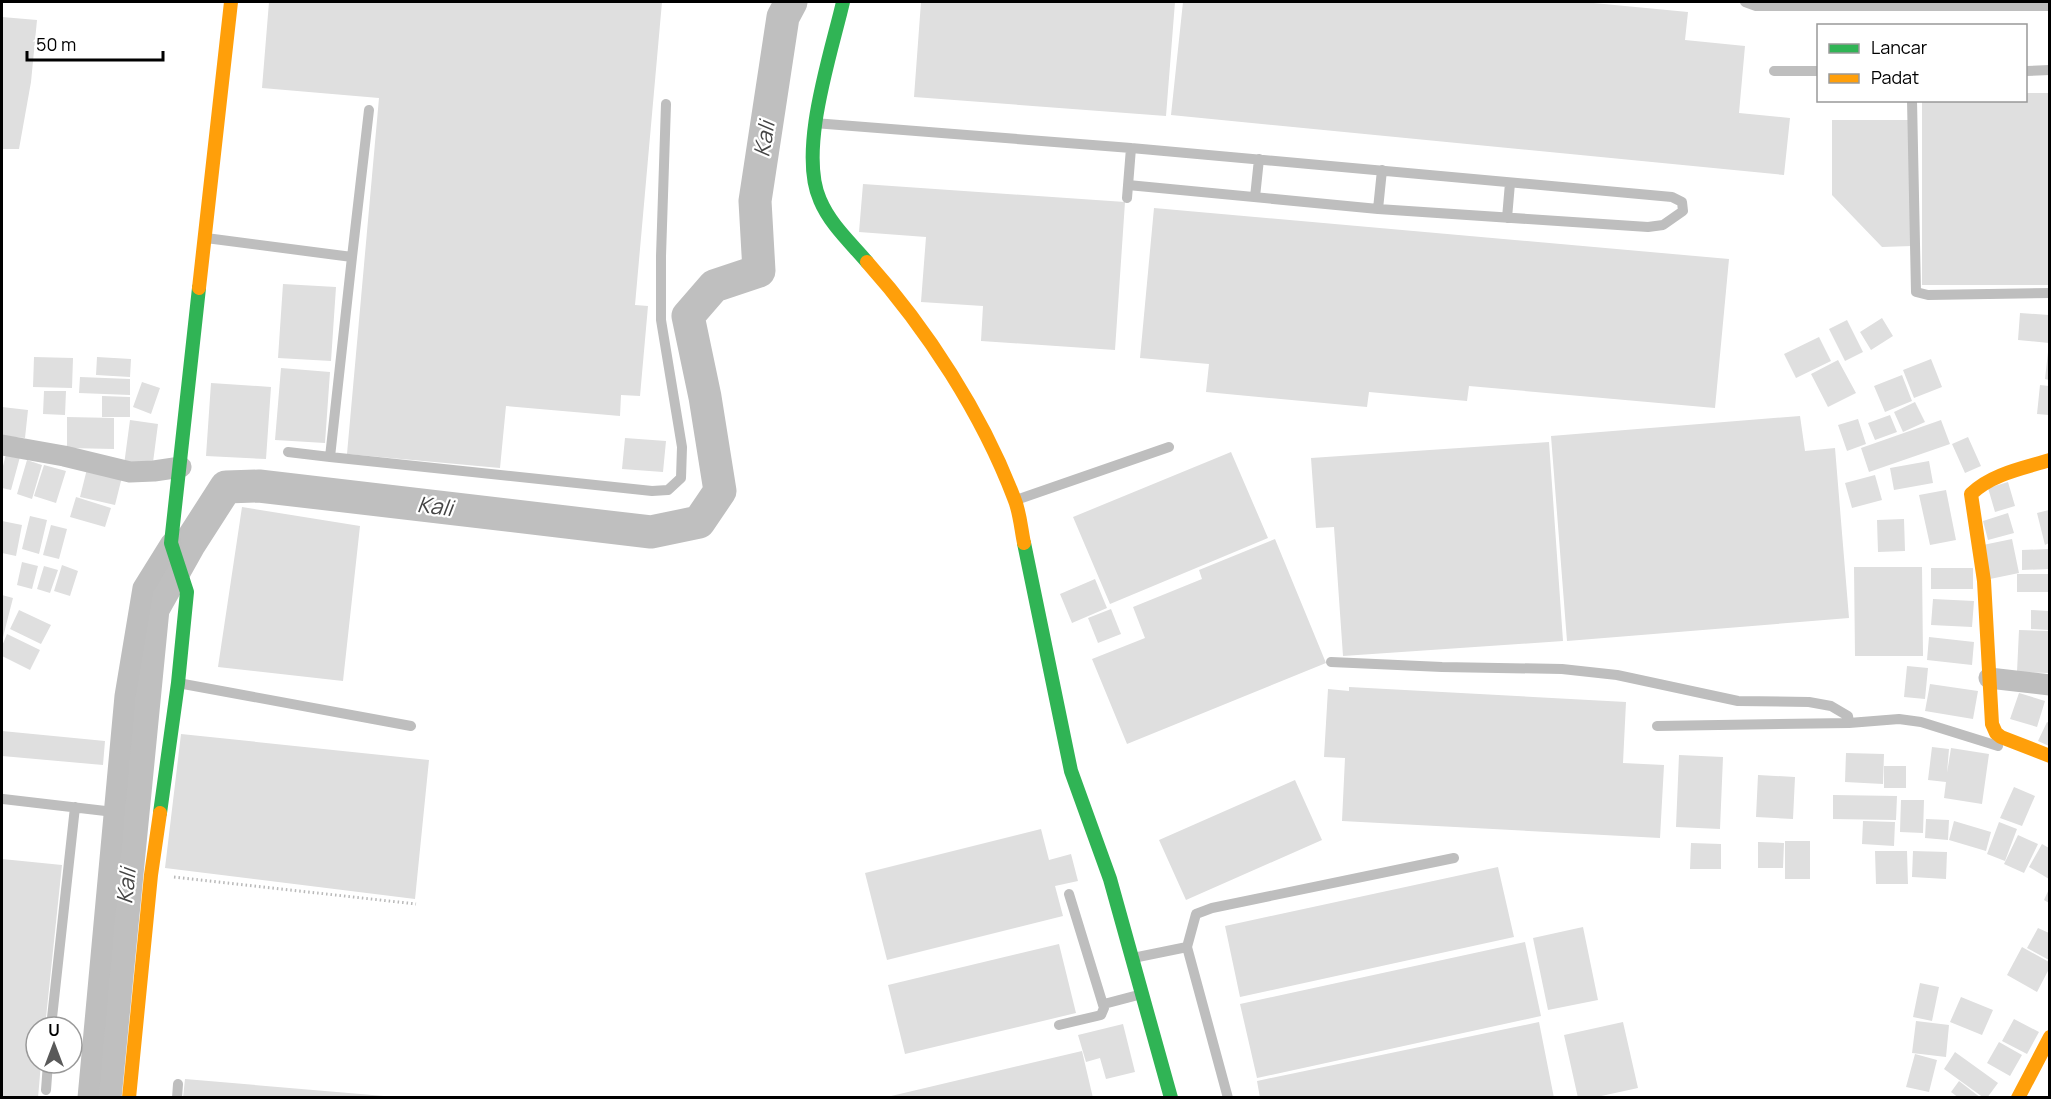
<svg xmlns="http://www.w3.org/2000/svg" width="2051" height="1099" viewBox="0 0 2051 1099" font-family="Manrope,sans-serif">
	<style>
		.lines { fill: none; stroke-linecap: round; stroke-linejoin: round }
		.river { stroke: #bfbfbf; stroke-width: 33 }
		.building { fill: #dfdfdf }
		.path { stroke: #b9b9b9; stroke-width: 3; stroke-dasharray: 1.5 3; stroke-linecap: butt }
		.lane { stroke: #bebebe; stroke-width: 10 }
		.street { stroke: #bebebe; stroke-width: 21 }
		.fast { stroke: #30b455; stroke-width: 14 }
		.slow { stroke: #ff9f0a; stroke-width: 14 }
		.labels { text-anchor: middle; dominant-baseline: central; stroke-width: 4.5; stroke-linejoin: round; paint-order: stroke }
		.water-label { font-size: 22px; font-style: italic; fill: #444; stroke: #fff }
	</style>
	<rect width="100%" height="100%" fill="#fff"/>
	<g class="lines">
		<path class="river" d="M105,1098l48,-489 37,-66 36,-56 33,-1 392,46 48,-10 21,-31 -15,-94 -17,-81 26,-30 45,-15 -4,-70 28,-184 8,-15"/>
	</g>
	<path class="building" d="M269,2h393l-27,303 13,1 -8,90 -19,-1 -1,21 -114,-10 -6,62 -153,-14 32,-356 -117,-10z
		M921,2h254l-9,114 -252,-19z
		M1183,2h400l105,10 -3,28 60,6 -6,67 51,5 -6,57 -613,-60z
		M2,17l35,3 -6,62 -12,67h-17z
		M2026,93h23v192h-127v-185h104z
		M1832,120h79l1,126 -30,1 -50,-52z
		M863,184l262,18 -10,148 -134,-9 2,-35 -62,-4 5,-65 -67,-5z
		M1154,208l575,51 -14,149 -246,-22 -2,15 -98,-9 -2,15 -161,-15 3,-28 -69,-6z
		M283,284l53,3 -5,74 -53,-3z
		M2020,313l29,2v28l-31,-3z
		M1882,318l11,18 -22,14 -11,-18z
		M1847,320l16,32 -18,9 -16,-32z
		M1819,337l12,24 -35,17 -12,-24z
		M2048,352h1v28l-4,-1z
		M34,357l39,1 -1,30 -39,-1z
		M97,357l34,2 -1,18 -34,-2z
		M1931,359l11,28 -28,11 -11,-28z
		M1838,360l18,33 -28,14 -17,-33z
		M281,368l49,4 -5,71 -50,-3z
		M1902,375l10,26 -27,11 -11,-26z
		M80,377l50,2v16l-51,-2z
		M142,382l18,6 -9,26 -18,-7z
		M211,383l60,4 -5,72 -60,-3z
		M2040,385l9,1v29l-12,-1z
		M44,391h22l-1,24 -22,-1z
		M102,396l28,1v20h-28z
		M1915,402l10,20 -22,10 -9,-20z
		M2,407l26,3 -3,28 -23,-2z
		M1890,415l7,17 -22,8 -7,-17z
		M1800,416l5,35 30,-3 14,170 -282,23 -16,-205z
		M67,417l47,1v31l-47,-1z
		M1858,419l8,25 -19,7 -9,-26z
		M130,420l28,4 -6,46 -28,-5z
		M1941,420l9,24 -81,28 -8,-24z
		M1968,437l13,29 -16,7 -13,-29z
		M625,438l41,3 -3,31 -41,-3z
		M1549,442l14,199 -220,15 -9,-129 -18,1 -5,-70z
		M1231,452l37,86 -158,66 -37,-87z
		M6,454l14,3 -9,33 -9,-2v-18z
		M27,460l15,5 -10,34 -15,-5z
		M1929,461l4,22 -39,7 -4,-22z
		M44,465l22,6 -10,32 -22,-7z
		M88,465l35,8 -8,32 -35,-8z
		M1875,475l7,25 -30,8 -7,-25z
		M2008,482l7,24 -20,6 -7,-24z
		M1946,490l10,50 -26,5 -11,-50z
		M76,497l35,11 -6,19 -35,-10z
		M242,507l118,19 -17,155 -125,-14z
		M2049,510v33l-4,2 -8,-32z
		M2008,513l6,20 -26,7 -5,-19z
		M30,516l17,4 -8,34 -17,-5z
		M1904,519l1,32 -27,1 -1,-32z
		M2,521l20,4 -6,31 -14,-3z
		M51,525l16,4 -8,30 -16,-4z
		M1275,539l51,124 -199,81 -35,-85 53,-21 -12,-31 69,-28 -3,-9z
		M2012,539l7,34 -29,6 -7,-34z
		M2049,549v20l-27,1v-20z
		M22,562l16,4 -6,23 -15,-4z
		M62,565l16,6 -8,25 -16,-5z
		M44,566l14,4 -8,23 -13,-4z
		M1854,567h68l1,89h-68z
		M1931,568h42v21h-42z
		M2017,574h32v18h-32z
		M1095,579l12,29 -35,15 -12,-29z
		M2,595l11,3 -11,43z
		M1933,599l41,2 -2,26 -41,-2z
		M1111,609l10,25 -23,9 -10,-25z
		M19,610l32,15 -10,19 -31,-15z
		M2031,610l18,1v19l-18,-1z
		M2019,630l30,1v42l-32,-1z
		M7,634l33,16 -10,20 -28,-14v-10z
		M1929,637l45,5 -2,23 -45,-5z
		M1907,666l21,2 -3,31 -21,-2z
		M1930,684l48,7 -5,28 -48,-8z
		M1349,687l277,15 -3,61 41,2 -4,73 -318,-17 3,-63 -21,-1 4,-68 21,2z
		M2019,693l26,8 -8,26 -27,-8z
		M2047,722l2,1v23l-11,-5z
		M2,731l103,10 -2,24 -101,-9z
		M181,734l248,26 -14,139 -250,-31z
		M1932,747l17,2 -2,24 4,-25 38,6 -7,50 -38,-6 2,-16 -18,-2z
		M1846,753l38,1 -1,30 -38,-2z
		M1679,755l44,2 -3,72 -44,-2z
		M1884,766h22v22h-22z
		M1758,775l37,2 -2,42 -37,-2z
		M1295,780l27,60 -136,60 -27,-60z
		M2014,787l21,9 -13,30 -22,-8z
		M1833,795l64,1 -1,24 -63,-1z
		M1901,800h23l-1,33 -23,-1z
		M1926,819l23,1 -1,20 -23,-2z
		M1863,821l32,1 -1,24 -32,-2z
		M1954,821l37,11 -5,19 -37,-11z
		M1999,822l18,7 -12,32 -18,-7z
		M1041,829l8,31 22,-6 7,27 -23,5 8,30 -176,44 -22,-87z
		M2018,835l20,9 -14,29 -20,-9z
		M1785,841h25v38h-25z
		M1758,842l26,1 -1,25h-25z
		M1691,843l30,1v25h-31z
		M2042,844l7,4v31l-20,-12z
		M1875,851h32l1,33h-32z
		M1913,851l34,1 -1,27 -34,-2z
		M2,859l60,6 -17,162h-9v36h5l-3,35h-36z
		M1498,867l16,70 -274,60 -15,-71z
		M2049,889v14l-5,-3z
		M1583,927l15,73 -50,10 -15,-72z
		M2038,928l11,5v27l-22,-12z
		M1525,942l16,74 -284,62 -17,-74z
		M1059,944l17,69 -171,41 -17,-69z
		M2022,947l27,15v7l-12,23 -30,-17z
		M1920,983l19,4 -7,34 -19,-4z
		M1961,997l32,13 -11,25 -32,-13z
		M2014,1019l25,13 -12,22 -25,-13z
		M1916,1021l33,4 -3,32 -34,-4z
		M1539,1022l15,76h-294l-3,-17z
		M1623,1022l15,66 -46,10h-14l-14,-63z
		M1123,1024l12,48 -29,7 -6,-21 -14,4 -8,-27z
		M1999,1042l23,13 -12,21 -23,-13z
		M1082,1051l11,47h-206v-1z
		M1955,1052l43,31 -11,15h-3l-40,-29z
		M1915,1054l22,6 -8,32 -23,-5z
		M185,1079l199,17v2h-201z
		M1959,1081l22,17h-22l-8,-6z"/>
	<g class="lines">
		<path class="path" d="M174,877l242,27"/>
		<path class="lane" d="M1745,2l11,4h294
			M1774,71h44
			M2026,71l24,-1
			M1912,100l4,192 12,3 122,-2
			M814,123l317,25 541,49 10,5 1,9 -20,14 -15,2 -270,-18 -250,-24
			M1255,197l4,-38
			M1127,198l4,-50
			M1378,209l4,-39
			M1507,218l3,-35
			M206,238l146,19 17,-147
			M352,257l-22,200 322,34 16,-1 13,-12 1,-31 -21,-127v-64l5,-152
			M288,452l42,5
			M1016,500l153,-53
			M1331,662l111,5 120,2 55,6 121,26 71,1 22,4 17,10 1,7
			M178,683l233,43
			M1657,726l192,-3 50,-4 22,3 77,24
			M3,799l111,13
			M1187,947l41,151
			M1133,958l54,-11 9,-33 16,-6 242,-50
			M1104,1004l38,-10
			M1059,1025l38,-9 4,-1 3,-7 -35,-114
			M51,1027l24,-220
			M46,1090l2,-27
			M177,1098l1,-14"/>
		<path class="street" d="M2,445l62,11 66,16 24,-1 27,-4
			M1989,678l61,7
			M88,1098l37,-402 18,-108 28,-45"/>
		<path class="fast" d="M843,2c-12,52 -45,149 -23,198 10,24 30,42 47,62
			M1024,543l47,228 39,108 61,219
			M160,813l18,-130 9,-91 -16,-49 28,-255"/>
		<path class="slow" d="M867,262c60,67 115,152 147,236 6,14 7,31 10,45
			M199,288l32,-286
			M2050,460c-26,8 -59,14 -79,34l13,87 8,143 4,9 5,4 49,19
			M129,1098l22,-223 9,-62
			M2018,1098l32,-61"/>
	</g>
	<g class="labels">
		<g class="water-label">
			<text transform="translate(764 139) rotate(-81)">Kali</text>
			<text transform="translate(435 506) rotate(7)">Kali</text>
			<text transform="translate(126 886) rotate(-84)">Kali</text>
		</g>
	</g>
	<rect width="2051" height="1099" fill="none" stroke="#000000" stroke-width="6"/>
	<rect x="1817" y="24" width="210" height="78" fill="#ffffff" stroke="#999999" stroke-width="1.5"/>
	<rect x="1829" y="44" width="30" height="9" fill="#30b455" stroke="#999999" stroke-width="1.5"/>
	<text x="1871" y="54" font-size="18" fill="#000000">Lancar</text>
	<rect x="1829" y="74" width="30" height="9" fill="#ff9f0a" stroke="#999999" stroke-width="1.5"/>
	<text x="1871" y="84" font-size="18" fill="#000000">Padat</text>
	<g transform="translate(54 1045)"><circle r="28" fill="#ffffff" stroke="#999999" stroke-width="1.5"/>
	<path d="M0-4.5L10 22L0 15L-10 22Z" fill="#595959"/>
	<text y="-9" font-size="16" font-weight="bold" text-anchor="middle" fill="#000000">U</text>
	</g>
	<path d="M27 51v9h136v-9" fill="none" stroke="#000000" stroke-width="3"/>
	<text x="36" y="51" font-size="18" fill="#000000" stroke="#ffffff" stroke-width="4.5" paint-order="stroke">50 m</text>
</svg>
